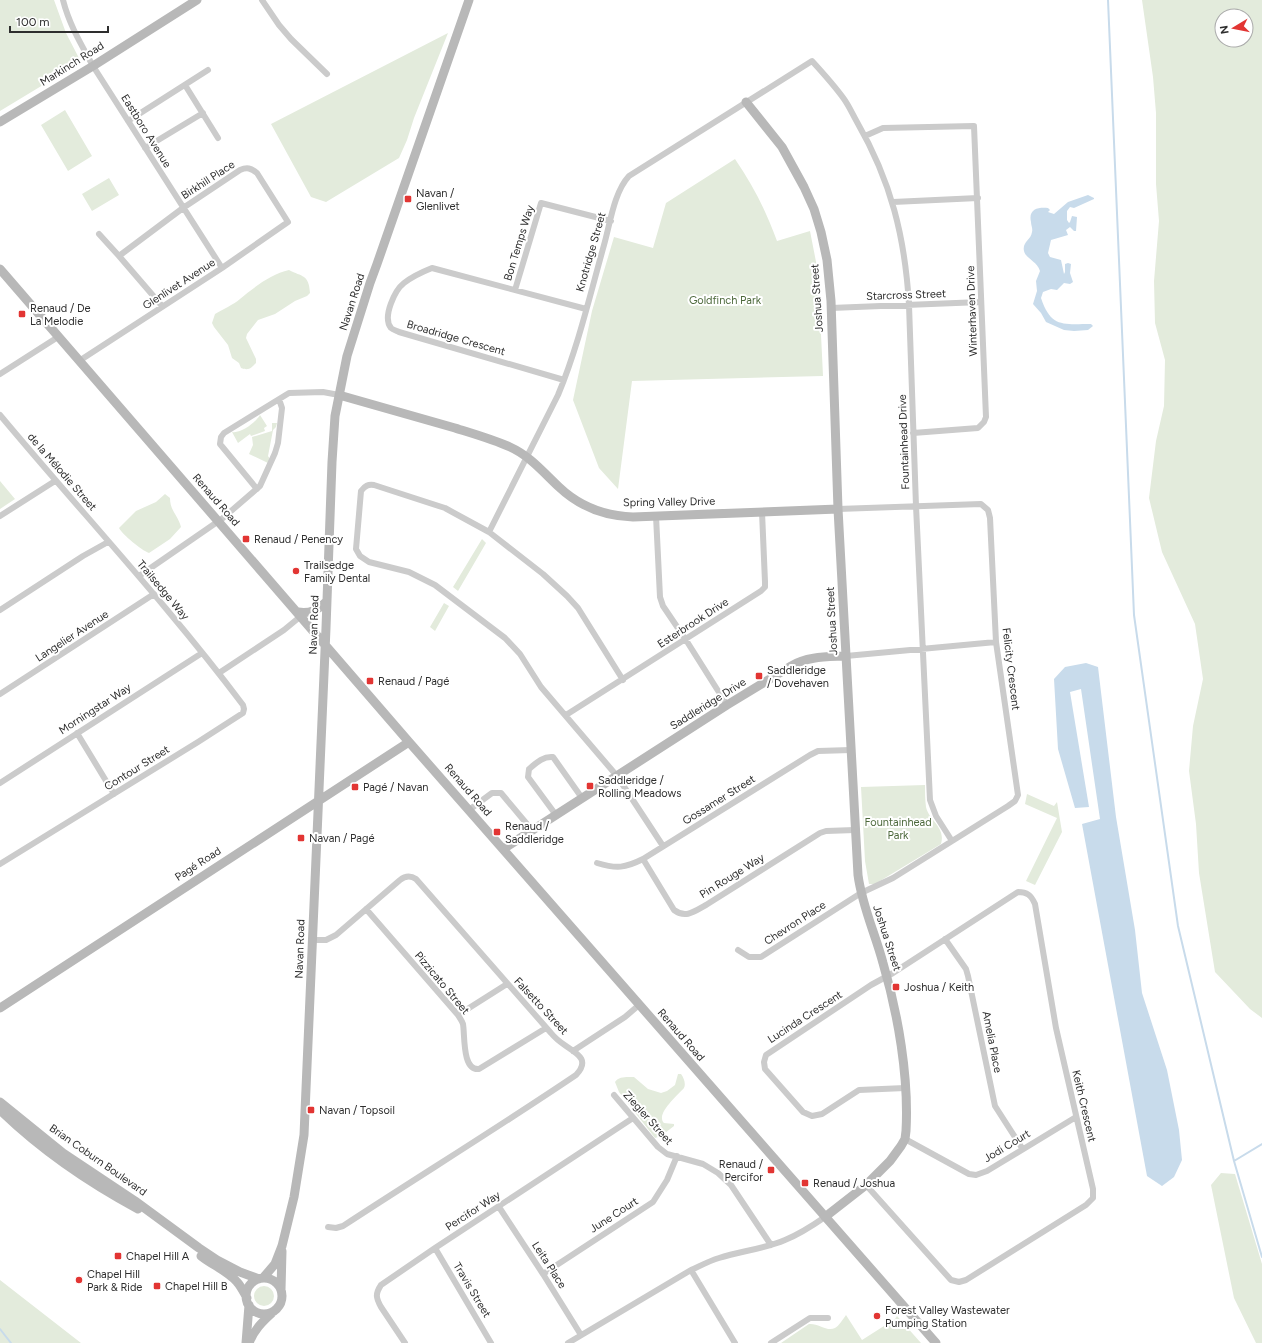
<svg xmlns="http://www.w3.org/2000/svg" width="1262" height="1343" viewBox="0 0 1262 1343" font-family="Figtree,sans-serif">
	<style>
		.green { fill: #e3ebdc; fill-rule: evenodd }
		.water { fill: #c8dbeb }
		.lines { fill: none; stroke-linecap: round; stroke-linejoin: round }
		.stream { stroke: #c8dbeb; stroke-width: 2 }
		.street { stroke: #cbcbcb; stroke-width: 6 }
		.secondary { stroke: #b8b8b8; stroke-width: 9 }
		.poi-dot { fill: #e23533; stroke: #fff; stroke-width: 1.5 }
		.labels { text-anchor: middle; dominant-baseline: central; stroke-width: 4; stroke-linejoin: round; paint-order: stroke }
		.street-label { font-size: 11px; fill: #2e2e2e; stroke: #fff }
		.poi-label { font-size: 11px; fill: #2e2e2e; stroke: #fff; text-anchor: start }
		.park-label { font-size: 11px; fill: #4d693c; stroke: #fff }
	</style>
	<rect width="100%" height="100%" fill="#fff"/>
	<path class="green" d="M0,0h54l12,33 15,29 -81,49z
		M1142,0h120v1018l-12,-9 -35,-37 -16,-99 -3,-49 -7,-53 4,-45 10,-47 -8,-55 -33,-72 -13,-54 7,-57 8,-35 1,-46 -10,-37 -1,-42 5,-60 -3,-37v-71l-3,-36zM1222,16h24v24h-24z
		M448,33l-34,85 -7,22 -8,18 -73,44 -15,-5 -40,-73z
		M65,110l27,46 -24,15 -27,-46z
		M735,159c18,26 31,52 42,82l33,-10 8,41 5,104 -191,5 -14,108 -19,-21 -26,-68 19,-89 22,-74 39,11 13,-45z
		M109,178l10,17 -27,16 -10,-17z
		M289,270c13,7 20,4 21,23l-3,3 -12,5 -20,13 -17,6 -11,14 -1,4 10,21v4c-5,5 -7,8 -15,5l-2,-5 -7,-5 -4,-13 -14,-18 -2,-4 3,-9c8,-5 18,-9 25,-15 13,-11 31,-25 49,-29z
		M260,415l7,11 -3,2 1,3 -14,5 -1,-2 -12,9 -6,-11c9,2 24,-10 28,-17z
		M272,423h5l-1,4 -3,3 -5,26 2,3 -2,4 -19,-9 4,-9 -1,-8 20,-6z
		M0,481l15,18 -15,10z
		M165,494l5,4c0,13 8,17 11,29l-11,12 -21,14c-8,-3 -26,-18 -30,-25l17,-17 20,-9z
		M482,539l4,4 -28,48 -5,-4z
		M444,603l5,3 -14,25 -5,-4z
		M925,785c0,7 0,15 1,22 3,14 20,20 15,37l-66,40h-6l-4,-23 -4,-74z
		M1027,794l27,12 3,-4 5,30 -27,53 -9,-4 31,-63 -32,-14z
		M678,1074h3c3,4 5,10 3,14 -6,7 -29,26 -20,35l10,1v2l-13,10 -6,2 -36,-46 -4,-10c4,-6 12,-5 19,-5l14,12 13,4 6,-2 8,-6z
		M1221,1173l14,1 27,90v79h-6l-22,-45 -23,-113z
		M0,1280l81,63h-81z
		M254 1296a10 10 0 1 1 20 0a10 10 0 1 1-20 0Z
		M846,1315l16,25 33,-21 2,-3 24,27h-140l28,-19c9,-1 18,8 26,4 4,-2 8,-9 11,-13z"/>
	<path class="water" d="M1088,195l6,3v1l-20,9 -4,-1 -3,4v9l2,3 1,-1 2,-6 5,1 -1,14h-2l-4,-4 -4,3 2,5 -17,5 -3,13 2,4 11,3 3,14 1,-2v-8l3,-1 3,1 -1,9 3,9 -3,2 -6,-1 -7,7 -6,-1 -8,3 -2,6c10,30 22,26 50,26l2,2 -5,4 -14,1 -10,-1 -18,-8 -5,-9 -8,-9 4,-13 -1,-10 4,-10c-3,-10 -14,-12 -16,-20 -2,-9 7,-11 8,-19 1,-3 -1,-7 -1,-10 -3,-13 7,-15 17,-14l2,2 -2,2 6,2 14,-12z
		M1086,663l12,4 18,150 19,113 7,63 25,77 12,60 3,30 -8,17 -12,9 -15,-10 -65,-352 18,-5 -19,-130 -11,3 19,115 -14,1 -17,-59 -4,-70 11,-12z"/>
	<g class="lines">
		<path class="stream" d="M1108,0l26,615 44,311 56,235 28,96
			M1234,1161l28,-17
			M0,1329l11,14"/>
		<path class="street" d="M63,0c6,24 18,44 30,66l129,202
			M262,0l17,25 12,14 36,35
			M185,85l33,53
			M128,121l80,-51
			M865,136l18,-8 91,-2 12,291 -2,5 -6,6 -65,5
			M145,148l58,-35
			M893,202l85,-4
			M99,234l20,22
			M515,290l26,-87 70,18
			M831,308l150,-6
			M79,361l143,-93 66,-46 -31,-49c-6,-5 -10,-6 -17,-3l-57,38 -64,48 43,50
			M0,374l58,-37
			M564,380l-165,-48c-2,-1 -6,-2 -8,-4 -9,-11 4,-38 13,-45 9,-7 18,-11 28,-15l154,41
			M0,415c81,97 167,189 243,290l1,4 -1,4 -45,29 -198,122
			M257,489l-37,-45 1,-7 3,-4 65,-40 34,-1 16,3
			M0,516l55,-35
			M656,516l4,81 3,9 23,34 41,65
			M489,532l69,-137c20,-48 32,-100 46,-150 6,-21 10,-53 25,-69l183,-115c11,12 22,24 32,38 5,7 9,16 13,23 34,59 48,115 52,183l7,201 14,294 6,16 16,25
			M139,576l84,-58 37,-32 15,-33 3,-10 4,-35 -3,-9
			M0,610l83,-54 25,-14
			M846,656l150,-14
			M219,673l65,-43 17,-14
			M623,680l-45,-72 -11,-12 -24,-22 -54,-42 -44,-24 -71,-23c-6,-1 -9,1 -13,6l-5,58 4,7 9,6 40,10 26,13 70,53 15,16 21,33 76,89 46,70
			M0,694l154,-100
			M566,715l195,-124 4,-4v-5l-3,-70
			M77,733l37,61
			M0,783l202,-130
			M469,810l23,-17h9l31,37
			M556,815l-28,-38 1,-8c7,-6 14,-13 24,-12l29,41
			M643,859l31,51c12,9 21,1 32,-5l114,-72 6,-2 29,-1
			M597,863c20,6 28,5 46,-4l167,-104 8,-4 33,-1
			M366,909l92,106c2,3 4,6 5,9 2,11 -1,47 16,45l67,-41
			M945,939l21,30 2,7 27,130 27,42
			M312,940h14l10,-5 64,-55c5,-4 10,-5 16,-1l135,154c4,5 9,9 15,13 12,8 24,14 10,29 -77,52 -155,100 -233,151l-7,2 -8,-1
			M738,950l11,7h12l100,-64 32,-15 115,-72 7,-5 3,-6 -22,-153 -6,-124 -2,-8 -7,-6 -143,5
			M458,1015l49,-31
			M573,1051l52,-34 14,-12
			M614,1095l44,52 9,7 36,10 15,9 13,12 40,60
			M905,1139l64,35 7,1 11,-4 89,-54
			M866,1185l85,95 8,2 7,-2 120,-75 7,-7v-9l-37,-161 -21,-124c-4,-9 -8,-12 -17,-12l-125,81 -22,12 -105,70 -2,7 1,7 38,43 9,4 10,-2 37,-24 46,-2
			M499,1207l44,67 38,61
			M435,1248l56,95
			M691,1270l44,73
			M543,1274l110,-72 14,-22 10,-24
			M405,1343l-24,-36c-5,-9 -6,-13 0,-22l54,-37 198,-130
			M568,1343l123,-73c9,-4 18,-9 28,-12 22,-7 45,-9 66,-18 15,-6 27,-14 40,-23
			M771,1343l39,-25h18"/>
		<path class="secondary" d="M746,102l36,45 22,40 10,22 7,23 6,28 4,41 7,208 20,366c4,31 17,58 25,88 15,51 26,114 23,168l-1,8 -4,7 -11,15 -24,24 -41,32
			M0,122l93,-56 104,-66
			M0,269l409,473 527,601
			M339,395c39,11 78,22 116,33 19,6 37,11 55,19 20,9 33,25 49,40 20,19 46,29 74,30l205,-8
			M298,612c12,2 20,-2 29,-11
			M503,849l224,-144 64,-39c17,-10 36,-9 55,-10
			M0,1008l409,-266
			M0,1102l63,51 72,48 64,47 18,12 23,12 19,7
			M0,1110c41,40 88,72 138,99
			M201,1256c11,9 27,15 36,26 4,4 7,11 10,16
			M263,1278l12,-14 7,-18 12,-49 10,-62 22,-507 6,-166 3,-46 12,-60 23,-73 7,-19 92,-264
			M246 1296a18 18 0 1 1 36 0a18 18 0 1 1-36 0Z
			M281,1290l1,-39
			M246,1343l3,-38
			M249,1343c5,-13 13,-21 23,-30"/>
	</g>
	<g class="poi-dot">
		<rect x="404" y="195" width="8" height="8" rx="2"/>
		<rect x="18" y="310" width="8" height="8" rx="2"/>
		<rect x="242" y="535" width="8" height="8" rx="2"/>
		<circle cx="296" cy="571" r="4"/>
		<rect x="755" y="672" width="8" height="8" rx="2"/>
		<rect x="366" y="677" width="8" height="8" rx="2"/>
		<rect x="586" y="782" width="8" height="8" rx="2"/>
		<rect x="351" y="783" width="8" height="8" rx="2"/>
		<rect x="493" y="828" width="8" height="8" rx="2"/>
		<rect x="297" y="834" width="8" height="8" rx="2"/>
		<rect x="892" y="983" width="8" height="8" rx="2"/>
		<rect x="307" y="1106" width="8" height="8" rx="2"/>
		<rect x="767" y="1166" width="8" height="8" rx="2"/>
		<rect x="801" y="1179" width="8" height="8" rx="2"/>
		<rect x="114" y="1252" width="8" height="8" rx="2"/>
		<circle cx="79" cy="1280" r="4"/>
		<rect x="153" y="1282" width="8" height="8" rx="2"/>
		<circle cx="877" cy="1316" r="4"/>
	</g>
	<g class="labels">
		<g class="street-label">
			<text transform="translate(72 64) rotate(-32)">Markinch Road</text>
			<text transform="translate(146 131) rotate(58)">Eastboro Avenue</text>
			<text transform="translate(208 180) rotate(-33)">Birkhill Place</text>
			<text transform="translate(519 243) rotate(-73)">Bon Temps Way</text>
			<text transform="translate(591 252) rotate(-74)">Knotridge Street</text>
			<text transform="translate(179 284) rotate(-33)">Glenlivet Avenue</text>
			<text transform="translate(906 295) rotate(-2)">Starcross Street</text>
			<text transform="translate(817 298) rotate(-94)">Joshua Street</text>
			<text transform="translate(352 302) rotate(-72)">Navan Road</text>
			<text transform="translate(972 311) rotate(-92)">Winterhaven Drive</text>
			<text transform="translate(456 338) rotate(16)">Broadridge Crescent</text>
			<text transform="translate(904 442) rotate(-92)">Fountainhead Drive</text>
			<text transform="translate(62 472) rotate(49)">de la Mélodie Street</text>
			<text transform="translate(216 500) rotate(49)">Renaud Road</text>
			<text transform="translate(669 502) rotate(-1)">Spring Valley Drive</text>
			<text transform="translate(163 590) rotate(50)">Trailsedge Way</text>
			<text transform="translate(832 621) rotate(-93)">Joshua Street</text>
			<text transform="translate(693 623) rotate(-33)">Esterbrook Drive</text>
			<text transform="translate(314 625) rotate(-88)">Navan Road</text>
			<text transform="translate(72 636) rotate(-33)">Langelier Avenue</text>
			<text transform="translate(1011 669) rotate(83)">Felicity Crescent</text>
			<text transform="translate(708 704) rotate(-32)">Saddleridge Drive</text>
			<text transform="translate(95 709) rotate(-33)">Morningstar Way</text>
			<text transform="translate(137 768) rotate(-32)">Contour Street</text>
			<text transform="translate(468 790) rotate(49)">Renaud Road</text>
			<text transform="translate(719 800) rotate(-32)">Gossamer Street</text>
			<text transform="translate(198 864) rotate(-33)">Pagé Road</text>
			<text transform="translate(732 876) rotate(-32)">Pin Rouge Way</text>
			<text transform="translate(795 923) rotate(-33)">Chevron Place</text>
			<text transform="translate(887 938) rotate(72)">Joshua Street</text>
			<text transform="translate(300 949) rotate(-88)">Navan Road</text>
			<text transform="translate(442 983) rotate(50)">Pizzicato Street</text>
			<text transform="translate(541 1006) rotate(47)">Falsetto Street</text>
			<text transform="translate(805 1017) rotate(-33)">Lucinda Crescent</text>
			<text transform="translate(681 1035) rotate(49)">Renaud Road</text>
			<text transform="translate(992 1042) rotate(79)">Amelia Place</text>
			<text transform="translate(1084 1106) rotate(77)">Keith Crescent</text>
			<text transform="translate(648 1118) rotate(48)">Ziegler Street</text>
			<text transform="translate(1007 1146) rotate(-31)">Jodi Court</text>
			<text transform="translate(98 1160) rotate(35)">Brian Coburn Boulevard</text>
			<text transform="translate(473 1211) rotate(-33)">Percifor Way</text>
			<text transform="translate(614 1215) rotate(-33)">June Court</text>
			<text transform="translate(549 1265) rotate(57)">Leita Place</text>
			<text transform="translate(472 1290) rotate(59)">Travis Street</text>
		</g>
		<g class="poi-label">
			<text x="416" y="193">Navan /<tspan x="416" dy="13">Glenlivet</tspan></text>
			<text x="30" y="308">Renaud / De<tspan x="30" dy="13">La Melodie</tspan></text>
			<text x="254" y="539">Renaud / Penency</text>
			<text x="304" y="565">Trailsedge<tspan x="304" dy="13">Family Dental</tspan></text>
			<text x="767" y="670">Saddleridge<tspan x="767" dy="13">/ Dovehaven</tspan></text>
			<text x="378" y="681">Renaud / Pagé</text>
			<text x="598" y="780">Saddleridge /<tspan x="598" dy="13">Rolling Meadows</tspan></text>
			<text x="363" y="787">Pagé / Navan</text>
			<text x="505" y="826">Renaud /<tspan x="505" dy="13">Saddleridge</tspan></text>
			<text x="309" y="838">Navan / Pagé</text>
			<text x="904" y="987">Joshua / Keith</text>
			<text x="319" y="1110">Navan / Topsoil</text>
			<text x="763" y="1164" text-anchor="end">Renaud /<tspan x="763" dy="13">Percifor</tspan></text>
			<text x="813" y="1183">Renaud / Joshua</text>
			<text x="126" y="1256">Chapel Hill A</text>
			<text x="87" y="1274">Chapel Hill<tspan x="87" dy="13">Park &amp; Ride</tspan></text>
			<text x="165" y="1286">Chapel Hill B</text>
			<text x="885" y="1310">Forest Valley Wastewater<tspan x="885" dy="13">Pumping Station</tspan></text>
		</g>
		<g class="park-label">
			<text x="725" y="300">Goldfinch Park</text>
			<text x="898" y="822">Fountainhead<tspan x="898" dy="13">Park</tspan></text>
		</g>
	</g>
	<g transform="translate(1234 28) rotate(260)"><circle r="19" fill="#ffffff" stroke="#ababab"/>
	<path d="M0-3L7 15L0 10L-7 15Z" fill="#e23533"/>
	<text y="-6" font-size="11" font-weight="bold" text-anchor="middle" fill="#2e2e2e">N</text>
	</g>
	<path d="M10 26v6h98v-6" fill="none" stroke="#2e2e2e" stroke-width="2"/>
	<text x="16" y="26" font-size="12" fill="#2e2e2e" stroke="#ffffff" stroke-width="3" paint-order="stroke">100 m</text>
</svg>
